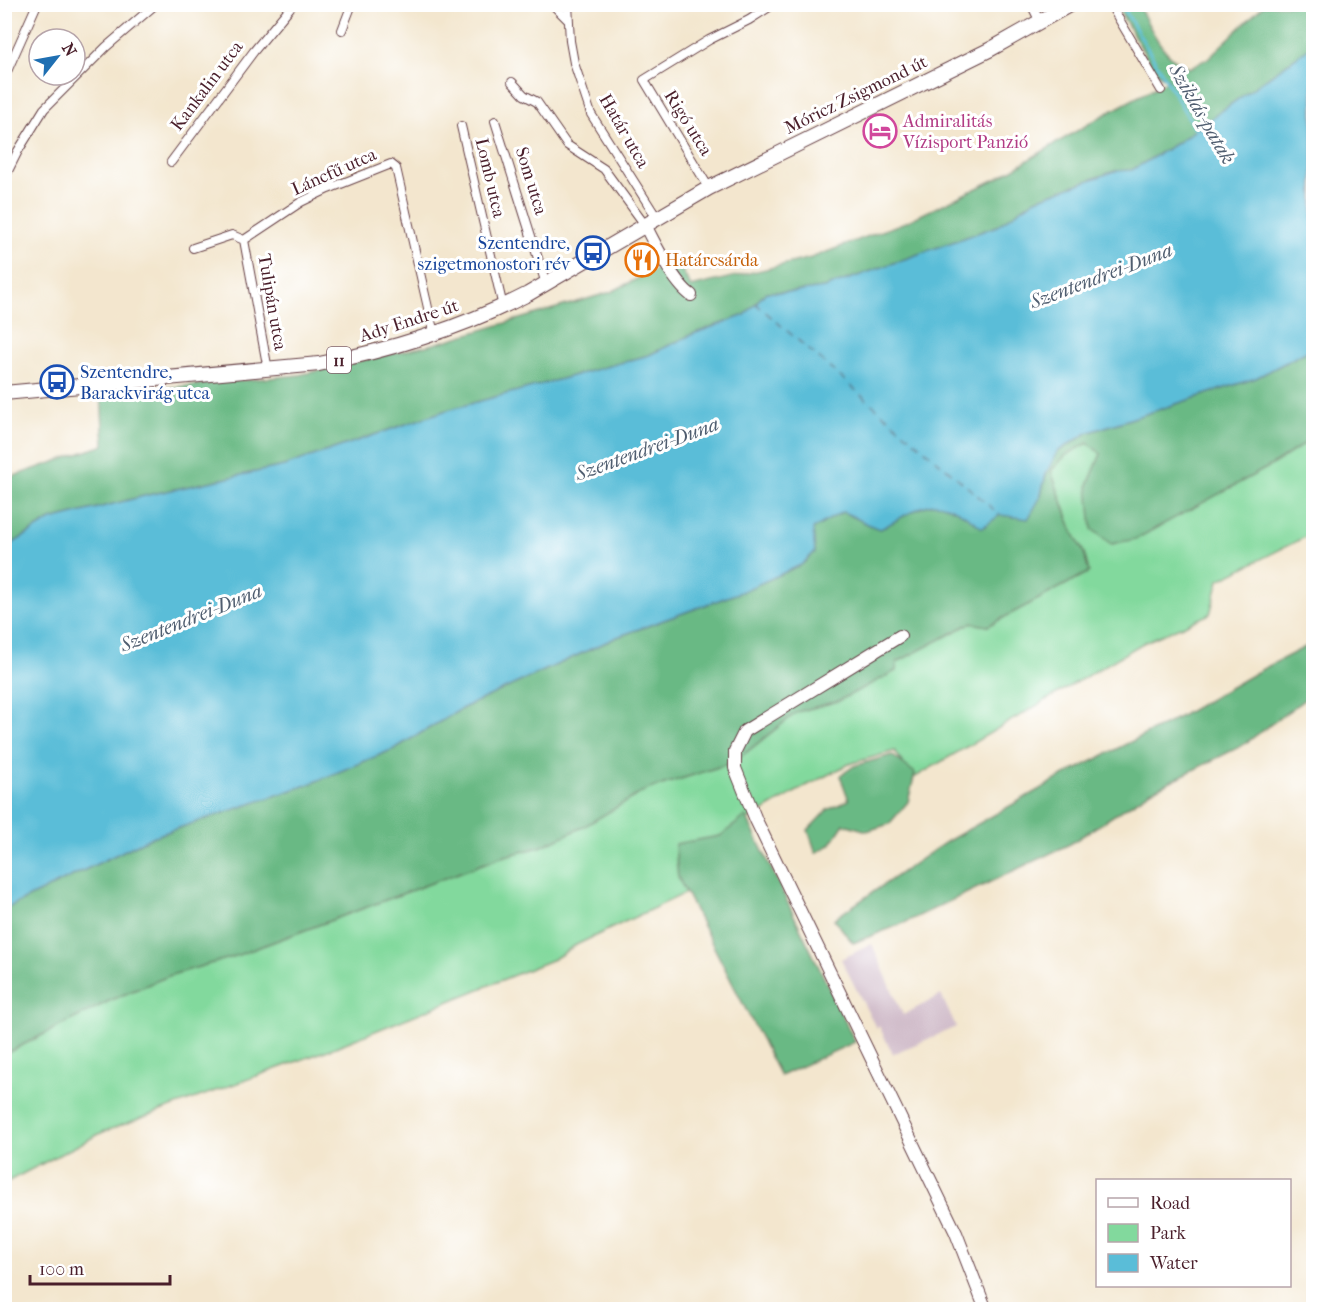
<svg xmlns="http://www.w3.org/2000/svg" width="1318" height="1314" viewBox="0 0 1318 1314" font-family="'IM FELL French Canon',serif">
	<style>
		.industrial { fill: #d1bdcb }
		.green { fill: #82d99d; stroke: #667c64; stroke-width: 1.5 }
		.forest { fill: #69b984; stroke: #5a6c58; stroke-width: 1.5 }
		.water { fill: #5abdd8; stroke: #526e82; stroke-width: 1.5 }
		.lines { fill: none; stroke-linecap: round; stroke-linejoin: round }
		.stream { stroke: #5abdd8; stroke-width: 3 }
		.ferry { stroke: #505e70; stroke-width: 1.5; stroke-dasharray: 8 6; stroke-linecap: butt }
		.street-casing { stroke: #633d43; stroke-width: 10 }
		.secondary-casing { stroke: #633d43; stroke-width: 14 }
		.primary-casing { stroke: #633d43; stroke-width: 16 }
		.street { stroke: #fff; stroke-width: 8 }
		.secondary { stroke: #fff; stroke-width: 12 }
		.primary { stroke: #fff; stroke-width: 14 }
		.labels { text-anchor: middle; dominant-baseline: central; stroke-width: 6; stroke-linejoin: round; paint-order: stroke }
		.shield { fill: #fff; stroke: #80626b; stroke-width: 1.5 }
		.shield-label { font-size: 16px; font-weight: bold; fill: #4a1f2b }
		.street-label { font-size: 18px; fill: #4a1f2b; stroke: #fff }
		.hotel-label { font-size: 18px; fill: #b23c85; stroke: #fff; text-anchor: start }
		.transit-label { font-size: 18px; fill: #164399; stroke: #fff; text-anchor: end }
		.food-label { font-size: 18px; fill: #c56008; stroke: #fff; text-anchor: start }
		.water-label { font-size: 20px; font-style: italic; fill: #505e70; stroke: #fff }
	</style>
	<rect width="100%" height="100%" fill="#fff"/>
	<filter id="ink" filterUnits="userSpaceOnUse"><feTurbulence type="fractalNoise" baseFrequency=".0167" numOctaves="2"/><feDisplacementMap in="SourceGraphic" scale="12" xChannelSelector="R" yChannelSelector="G"/><feConvolveMatrix kernelMatrix="1 2 1 2 8 2 1 2 1" color-interpolation-filters="sRGB"/></filter>
	<filter id="wash" filterUnits="userSpaceOnUse"><feTurbulence type="fractalNoise" baseFrequency=".008" numOctaves="4" result="noise"/><feDisplacementMap in="SourceGraphic" scale="24" xChannelSelector="R" yChannelSelector="G"/><feGaussianBlur stdDeviation="1.35" result="paint"/><feColorMatrix in="noise" values="0 0 0 0 0 0 0 0 0 0 0 0 0 0 0 0 0 1.4 0 .05"/><feComposite in="paint" operator="in"/></filter>
	<g filter="url(#wash)">
		<rect width="100%" height="100%" fill="#f3e6ce"/>
		<path class="industrial" d="M872,944l31,71 38,-20 15,32 -63,27 -14,-28 -3,2 -35,-69z"/>
		<path class="green" d="M1313,438v95l-94,47 -9,34 -67,29 -231,136 -17,-28 -46,13 -43,22 -86,50 -45,8 3,33 8,16 -110,52 -22,14 -226,91 -225,82 -98,51v-129l108,-55 58,-24 59,-17 271,-101 39,-10 43,-21 63,-36 88,-28 63,-50 41,-11 57,-30 2,-9 74,-39 17,3 101,-54 -5,-19 -11,-21 -22,-61 15,-16 22,-12 13,11 -13,31 24,59 24,-6 136,-73z"/>
		<path class="forest" d="M1116,5h22c14,25 24,52 51,63l18,-9 57,-54h49v40l-136,98 -45,27 -17,1 -79,28 -39,27 -173,62 -30,4h-28l-21,23 -52,19 -44,21 -205,56 -160,55 -136,29 -97,25 -46,28v-69l99,-34 -3,-51 198,-19 135,-31 177,-52 65,-33 15,28 120,-29 97,-37 90,-43 104,-62 67,-36 -13,-7z
			M1313,348v90l-41,27 -136,74 -25,5 -19,-15 -4,-44 13,-31 -13,-11 -22,12 -15,16 22,61 11,21 5,19 -101,54 -17,-3 -74,39 -1,9 -58,30 -41,11 -63,50 -88,28 -63,37 -43,20 -39,10 -271,101 -59,17 -58,24 -108,55v-145l147,-72 155,-52 87,-36 69,-41 154,-71 124,-45 60,-27 14,-13 -3,-23 30,-17c13,4 25,13 38,17 14,-7 41,-25 56,-25 16,0 34,14 46,23l18,-12 40,-17 6,-24 11,-22 30,-19 169,-55z
			M1313,643v50l-70,52 -92,46 -81,53 -166,79 -51,20 -19,-24 112,-77 117,-66 111,-56 83,-48z
			M892,755l23,18 -7,29 -19,22 -22,7 -23,-7 -14,21 -14,8 -8,-23 19,-20 22,-10 -9,-24 14,-10z
			M746,816l109,226 -75,34 -102,-199 -3,-33 45,-8z"/>
		<path class="water" d="M1313,45v303l-57,30 -169,55 -30,19 -11,22 -6,24 -12,21 -28,-4 -18,13c-12,-10 -30,-23 -46,-24 -16,0 -41,18 -56,25 -14,-4 -25,-13 -38,-17l-29,17 2,23 -14,13 -60,27 -124,45 -154,71 -69,41 -87,36 -155,52 -147,72v-361l46,-28 97,-25 136,-29 160,-55 205,-56 44,-21 52,-19 21,-23h28l30,-4 173,-62 39,-27 79,-28 17,-1 45,-27z"/>
		<g class="lines">
			<path class="stream" d="M1121,4l76,128"/>
			<path class="ferry" d="M755,303l245,212"/>
		</g>
	</g>
	<g filter="url(#ink)">
		<g class="lines">
			<g class="street-casing">
				<path id="street" d="M552,4l16,16
					M568,4l2,37 4,22 17,51 66,104
					M1031,4l9,18
					M1110,4l51,86
					M342,30l10,-26
					M4,78l33,-74
					M512,82l12,13 13,7 30,43 37,24 41,56
					M495,121l51,163
					M461,126l42,181
					M171,162l83,-111 39,-47
					M4,179l14,-28 26,-42 62,-62 50,-43
					M709,188l-65,-108 65,-40 40,-20 25,-16
					M244,240l57,-38 27,-13 63,-25 5,4 38,166
					M244,240l24,130
					M193,248l39,-13 12,5"/>
			</g>
			<g class="secondary-casing">
				<path id="secondary" d="M645,225c10,20 29,58 46,70
					M900,636l-155,95 -10,20v17l21,52 200,413 30,77"/>
			</g>
			<g class="primary-casing">
				<path id="primary" d="M4,393l315,-29c72,-14 143,-36 209,-70l181,-106 282,-139 80,-45"/>
			</g>
			<use href="#street" class="street"/>
			<use href="#secondary" class="secondary"/>
			<use href="#primary" class="primary"/>
		</g>
	</g>
	<defs>
		<g id="hotel-ring" transform="scale(1.725)"><circle r="9.5" fill="#fff" stroke="#d1479c" stroke-width="1.5"/><path d="M-6-4.5h1.5V1H6V5H4.5V3h-9V5H-6ZM-4 0a1.8 1.8 0 1 1 3.6 0ZM.5 0V-2.5h3Q6-2.5 6 0Z" fill="#d1479c"/></g>
		<g id="bus-ring" transform="scale(1.725)"><circle r="9.5" fill="#fff" stroke="#1a4fb4" stroke-width="1.5"/><path d="M-5-6H5V4H4V6H2V4H-2V6H-4V4H-5ZM-3.5-4V0h7V-4ZM-3.5 1.2v1.5H-2V1.2ZM2 1.2v1.5H3.5V1.2Z" fill="#1a4fb4"/></g>
		<g id="restaurant-ring" transform="scale(1.725)"><circle r="9.5" fill="#fff" stroke="#e8710a" stroke-width="1.5"/><path d="M-5-6h1v4h1v-4h1v4h1v-4h1v5L-1.5 .5V6h-2V.5L-5-1ZM5-6V6H3V1.5H1.5Q1.5-4 5-6Z" fill="#e8710a"/></g>
	</defs>
	<g fill-rule="evenodd">
		<use href="#hotel-ring" x="880" y="131"/>
		<use href="#bus-ring" x="593" y="253"/>
		<use href="#restaurant-ring" x="642" y="260"/>
		<use href="#bus-ring" x="57" y="382"/>
	</g>
	<g class="labels">
		<rect class="shield" x="327" y="347" width="24" height="26" rx="4.5"/>
		<g class="shield-label">
			<text x="339" y="360">11</text>
		</g>
		<g class="street-label">
			<text transform="translate(207 86) rotate(-53)">Kankalin utca</text>
			<text transform="translate(856 95) rotate(-26)">Móricz Zsigmond út</text>
			<text transform="translate(688 123) rotate(58)">Rigó utca</text>
			<text transform="translate(624 131) rotate(60)">Határ utca</text>
			<text transform="translate(334 172) rotate(-24)">Láncfű utca</text>
			<text transform="translate(490 178) rotate(77)">Lomb utca</text>
			<text transform="translate(531 181) rotate(73)">Som utca</text>
			<text transform="translate(272 302) rotate(80)">Tulipán utca</text>
			<text transform="translate(409 321) rotate(-18)">Ady Endre út</text>
		</g>
		<g class="hotel-label">
			<text x="903" y="121">Admiralitás<tspan x="903" dy="21">Vízisport Panzió</tspan></text>
		</g>
		<g class="transit-label">
			<text x="570" y="243">Szentendre,<tspan x="570" dy="21">szigetmonostori rév</tspan></text>
			<text x="80" y="372" text-anchor="start">Szentendre,<tspan x="80" dy="21">Barackvirág utca</tspan></text>
		</g>
		<g class="food-label">
			<text x="665" y="260">Határcsárda</text>
		</g>
		<g class="water-label">
			<text transform="translate(1202 114) rotate(60)">Sziklás-patak</text>
			<text transform="translate(1101 276) rotate(-21)">Szentendrei-Duna</text>
			<text transform="translate(647 449) rotate(-20)">Szentendrei-Duna</text>
			<text transform="translate(191 618) rotate(-22)">Szentendrei-Duna</text>
		</g>
	</g>
	<rect width="1318" height="1314" fill="none" stroke="#fff" stroke-width="24"/>
	<rect x="1096" y="1179" width="195" height="108" fill="#ffffff" stroke="#b7a5aa" stroke-width="1.5"/>
	<rect x="1108" y="1198" width="30" height="9" fill="#ffffff" stroke="#b7a5aa" stroke-width="1.5"/>
	<text x="1150" y="1209" font-size="18" fill="#4a1f2b">Road</text>
	<rect x="1108" y="1224" width="30" height="18" fill="#82d99d" stroke="#b7a5aa" stroke-width="1.5"/>
	<text x="1150" y="1239" font-size="18" fill="#4a1f2b">Park</text>
	<rect x="1108" y="1254" width="30" height="18" fill="#5abdd8" stroke="#b7a5aa" stroke-width="1.5"/>
	<text x="1150" y="1269" font-size="18" fill="#4a1f2b">Water</text>
	<g transform="translate(57 57) rotate(59)"><circle r="28" fill="#ffffff" stroke="#b7a5aa" stroke-width="1.5"/>
	<path d="M0-4.5L10 22L0 15L-10 22Z" fill="#1f6fb2"/>
	<text y="-9" font-size="16" font-weight="bold" text-anchor="middle" fill="#4a1f2b">N</text>
	</g>
	<path d="M30 1275v9h140v-9" fill="none" stroke="#4a1f2b" stroke-width="3"/>
	<text x="39" y="1275" font-size="18" fill="#4a1f2b" stroke="#ffffff" stroke-width="4.5" paint-order="stroke">100 m</text>
</svg>
